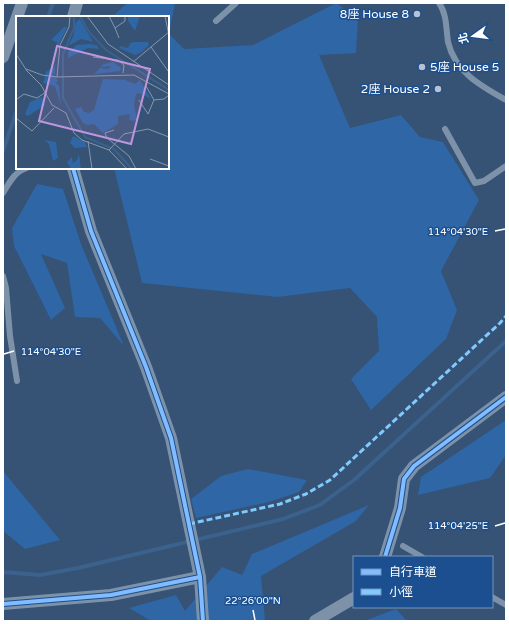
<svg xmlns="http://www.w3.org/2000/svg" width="509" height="624" viewBox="0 0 509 624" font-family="'Varela Round','Noto Sans TC',sans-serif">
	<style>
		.green { fill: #2f66a5 }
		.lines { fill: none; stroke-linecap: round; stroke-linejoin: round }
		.stream { stroke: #3b618d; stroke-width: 4 }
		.service { stroke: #7d92a8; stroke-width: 6 }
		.minor { stroke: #7d92a8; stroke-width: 12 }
		.quiet { stroke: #80caff; stroke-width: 3; stroke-dasharray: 6 3; stroke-linecap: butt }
		.cycleway-casing { stroke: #1b4f8f; stroke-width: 6 }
		.cycleway { stroke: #80bcff; stroke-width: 4 }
		.ticks { fill: none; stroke: #fff; stroke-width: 1.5 }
		.poi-dot { fill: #b9c2ce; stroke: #1b4f8f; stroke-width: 1.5 }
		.labels { text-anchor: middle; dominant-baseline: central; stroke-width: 3; stroke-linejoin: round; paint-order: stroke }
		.poi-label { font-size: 12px; fill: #fff; stroke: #1b4f8f; text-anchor: end }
		.inset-river { fill: none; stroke: #3b618d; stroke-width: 2 }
		.inset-road { fill: none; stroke: #8697ac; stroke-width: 1 }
		.view { fill: #bd96df; fill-opacity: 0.15; stroke: #bd96df; stroke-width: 2 }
		.inset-edge { fill: none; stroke: #fff; stroke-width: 2 }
		.ticks-label { font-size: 10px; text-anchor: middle; fill: #fff; stroke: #1b4f8f; stroke-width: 3; stroke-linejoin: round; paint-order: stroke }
	</style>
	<rect width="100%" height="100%" fill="#365274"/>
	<path class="green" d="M127,3h48l-6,31 15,15 69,-4 83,-42 22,15 -2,35 -37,2 31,73 51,-13 19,22 23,5 36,58 -38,71 16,39 -11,29 -75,71 -20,-31 28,-28 -2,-34 -27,-29 -73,9 -135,-14 -28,-115h54v-151h-56z
		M37,184l26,5 18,55 43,102 -24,-28 -25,-1 -8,-54 -26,-9 24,54 -14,12 -37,-74 -2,-18z
		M506,420v35l-16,23 -72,17 3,-18z
		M248,469l59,11 -8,12 -30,10 -73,16 -5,-19 30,-23z
		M3,471l57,69 -35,9 -22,-18z
		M369,505l-13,16 -95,55 4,45h-114l-22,-13 47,-13 9,16 37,-44 20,8 10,-21z
		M396,609l11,12h-43z"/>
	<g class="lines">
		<path class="stream" d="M48,17l5,-14
			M3,151l14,-41
			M3,572l37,3 38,-7 205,-49 37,-14 34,-25 152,-139"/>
		<path class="service" d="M439,3c8,11 7,26 9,39 7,30 33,44 58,58
			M216,21l20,-18
			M445,129l30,54 9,-2 22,-15
			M3,193c7,-11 11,-21 24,-25
			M3,276l3,12 4,48 7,45
			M403,546l19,11
			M492,597l14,8"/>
		<path class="minor" d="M73,17l4,-14
			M3,57l19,-54
			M73,168l18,63 55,136 25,71 29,139 3,44
			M385,557l15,-49 4,-29 10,-13 92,-69
			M3,604l108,-9 89,-18
			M315,621l39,-23"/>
		<path class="quiet" d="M189,524l91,-20 26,-10 24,-14 170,-157 6,-7"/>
		<g class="cycleway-casing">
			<path id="cycleway" d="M73,168l18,63 55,136 25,71 29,139 3,44
				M385,557l15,-49 4,-29 10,-13 92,-69
				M3,604l108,-9 89,-18"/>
		</g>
		<use href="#cycleway" class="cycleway"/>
	</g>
	<path class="ticks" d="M495,231l10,-2M4,354l10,-3M495,526l10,-3M253,610l2,10"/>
	<g class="poi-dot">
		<circle cx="417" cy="14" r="4"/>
		<circle cx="422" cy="67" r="4"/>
		<circle cx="438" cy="89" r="4"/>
	</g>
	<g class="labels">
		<g class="poi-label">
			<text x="409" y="14">8座 House 8</text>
			<text x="430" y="67" text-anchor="start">5座 House 5</text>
			<text x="430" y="89">2座 House 2</text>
		</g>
	</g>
	<g transform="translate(16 16)">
		<rect width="153" height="153" fill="#365274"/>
		<path d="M112,0h12l-5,15 -7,-10zM64,3l13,23 -12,-3 -13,7 5,-9 3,-15zM48,11h3l-1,3 -9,18v-6l-6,-2zM119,26h13l1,3 -7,7 -7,3 -16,-7 1,-2 8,2 2,-5zM73,28l8,1 2,4 -11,-1 -20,10v-6l9,-7zM97,46l8,6 -1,3 -26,3 6,-6 8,1 3,-3 -9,1 -1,-2zM39,50v7l-2,1 5,7 -2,2 3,3 2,19 -6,-19 -12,-3 3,-11zM87,63l22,1 10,4 5,-4 11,19 -12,-6 -3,1 -2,11 3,14 -3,2 -5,-1 1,-6 -12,2v8l-15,9 -9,-9 -7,1 -4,-2 -8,-14 6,-2 3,5 5,1 5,-3zM26,81l3,8 -17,11 -3,-2 5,-12zM57,120l12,6 2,5 -12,1 -5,-5zM28,124l12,2 2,16 -5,3 -4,-17zM63,138l2,15h-10l-4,-7 5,-5 1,6 4,-3z" fill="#2f66a5"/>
		<path class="inset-river" d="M58,0v12l-11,26v44l22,39 29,12 18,20M64,0l9,16 17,18 63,40"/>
		<path class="inset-road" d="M71,0l21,28 61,41M93,0l6,12M149,0l4,20M103,22l-4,-10 10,-7v-5M135,31l17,24M0,38l11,17 14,14 11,20 14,8 8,20 8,7 27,10 18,19M77,41l25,3 6,5 -1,8M117,46l36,-30M10,53l16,6 15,2 77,-2 35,19M41,61l3,-32 9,-18 1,-11M130,70l8,14M1,83l7,-5 13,4 9,-6M123,84l9,14 6,-14 10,-1 5,-4M0,102l16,13 22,-23M98,114l-9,3 2,5 22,18 7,13M72,125l4,28M93,134l15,-16 24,-5 21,8M134,143l19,7"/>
		<path class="view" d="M41,30l93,23 -19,75 -92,-23z"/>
		<rect width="153" height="153" class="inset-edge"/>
	</g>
	<g class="ticks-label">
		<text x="458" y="235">114°04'30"E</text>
		<text x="51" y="355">114°04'30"E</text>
		<text x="458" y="529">114°04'25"E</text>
		<text x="253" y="604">22°26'00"N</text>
	</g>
	<rect width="509" height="624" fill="none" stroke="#ffffff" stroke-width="8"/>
	<rect x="353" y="556" width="140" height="52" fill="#1b4f8f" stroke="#7695bc"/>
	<rect x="361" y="569" width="20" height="6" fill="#80bcff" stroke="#7695bc"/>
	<text x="389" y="576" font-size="12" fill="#ffffff">自行車道</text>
	<rect x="361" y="589" width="20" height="6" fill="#80caff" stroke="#7695bc"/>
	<text x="389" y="596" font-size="12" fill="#ffffff">小徑</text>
	<g transform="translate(473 36) rotate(256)" stroke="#1b4f8f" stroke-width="3" paint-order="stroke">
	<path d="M0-3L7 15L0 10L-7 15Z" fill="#ffffff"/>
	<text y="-6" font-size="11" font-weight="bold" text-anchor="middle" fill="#ffffff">北</text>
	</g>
</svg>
